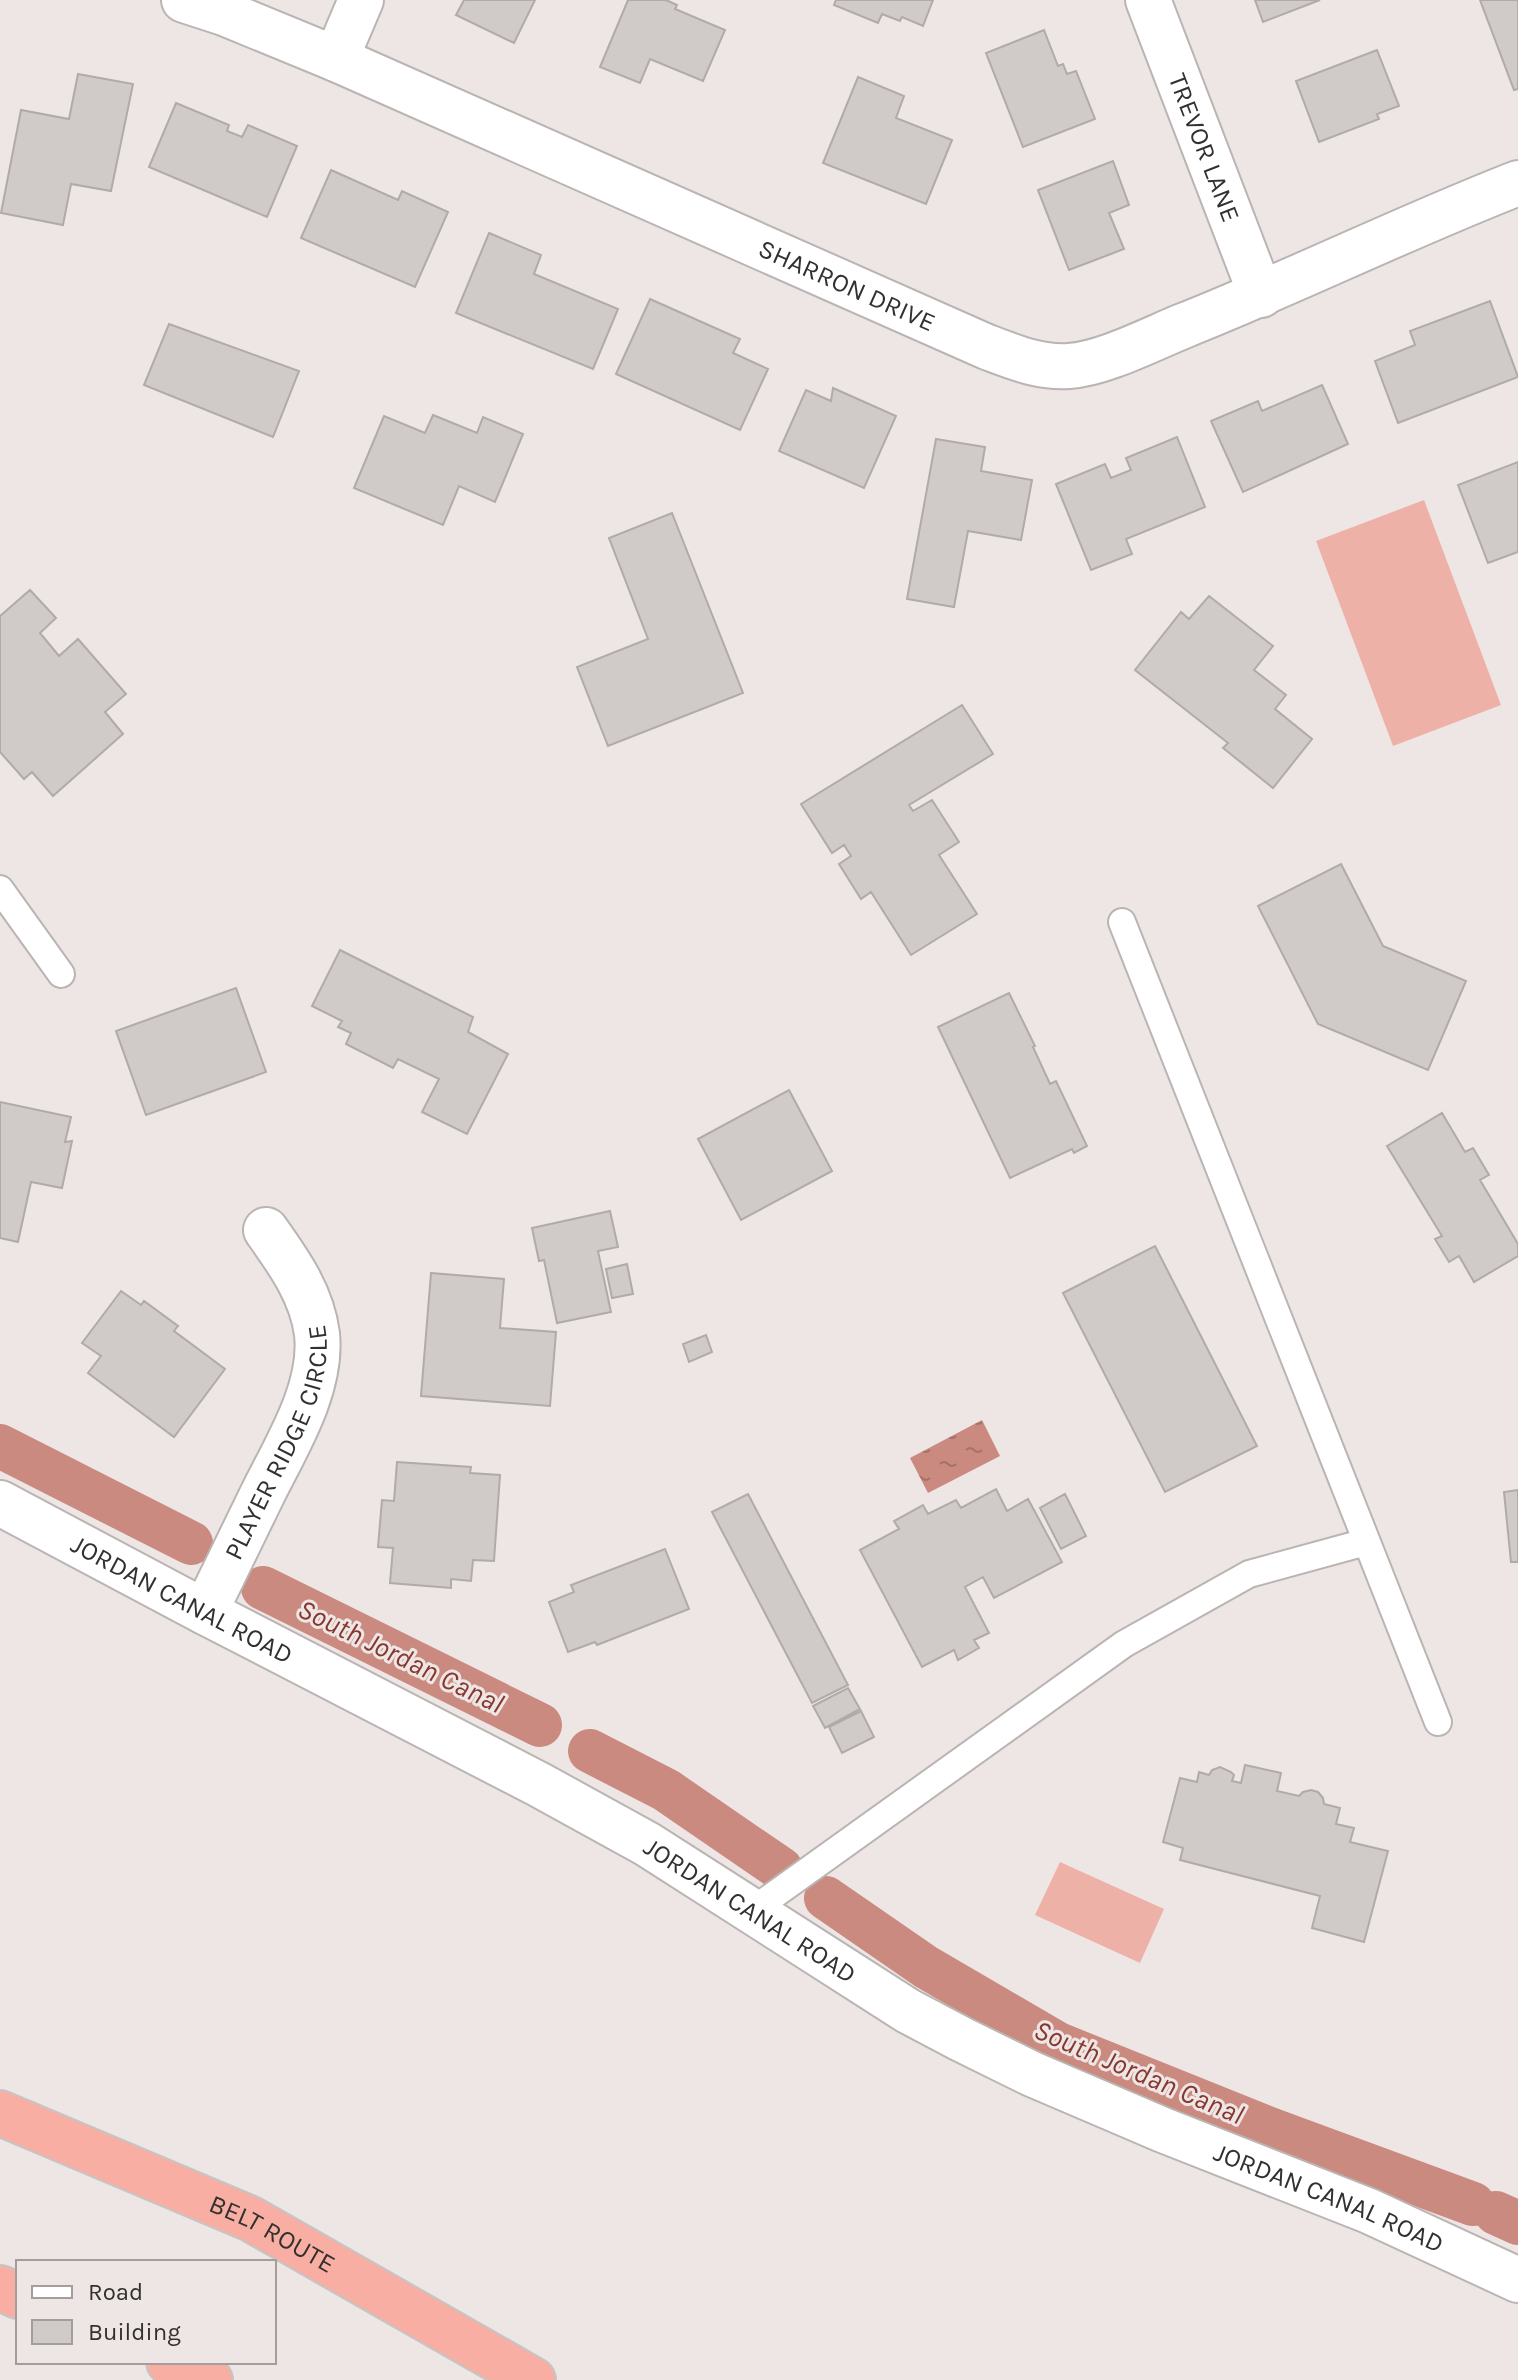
<svg xmlns="http://www.w3.org/2000/svg" width="1518" height="2380" viewBox="0 0 1518 2380" font-family="Karla,sans-serif">
	<style>
		.garden { fill: #eeb1a7 }
		.water { fill: url(#water-ripples) }
		.lines { fill: none; stroke-linecap: round; stroke-linejoin: round }
		.canal { stroke: #ca8a7f; stroke-width: 44 }
		.building { fill: #d0cac9; stroke: #b0aaa9; stroke-width: 2 }
		.lane-casing { stroke: #bab4b3; stroke-width: 30 }
		.street-casing { stroke: #bab4b3; stroke-width: 48 }
		.highway-casing { stroke: #c6c5c5; stroke-width: 48 }
		.lane { stroke: #fff; stroke-width: 26 }
		.street { stroke: #fff; stroke-width: 44 }
		.highway { stroke: #f8aea2; stroke-width: 44 }
		.labels { text-anchor: middle; dominant-baseline: central; stroke-width: 6; stroke-linejoin: round; paint-order: stroke }
		.street-label { font-size: 26px; fill: #333130; stroke: #ede6e5 }
		.water-label { font-size: 28px; font-style: italic; fill: #87382e; stroke: #ede6e5 }
	</style>
	<defs>
		<pattern id="water-ripples" width="26" height="14" patternUnits="userSpaceOnUse" patternTransform="scale(2)"><rect width="26" height="14" fill="#ca8a7f"/><path d="M2 4q2-2 4 0t4 0M15 11q2-2 4 0t4 0" fill="none" stroke="#a57168"/></pattern>
	</defs>
	<rect width="100%" height="100%" fill="#ede6e5"/>
	<path class="garden" d="M1424,500l77,205 -108,41 -77,-205z
		M1060,1862l104,47 -24,54 -105,-48z"/>
	<path class="water" d="M982,1420l18,36 -72,37 -18,-35z"/>
	<g class="lines">
		<path class="canal" d="M0,1446l191,97
			M263,1588l277,137
			M590,1751l76,39 115,79
			M826,1898l100,69 132,77 214,86 201,74
			M1496,2213l22,10"/>
	</g>
	<path class="building" d="M464,0h71l-21,43 -58,-28z
		M628,0h38l11,5 -2,4 50,21 -22,51 -53,-22 -10,24 -40,-16z
		M836,0h97l-10,26 -21,-9 -2,4 -18,-7 -4,9 -44,-18z
		M1255,0h65l-57,22z
		M1480,0h38v89l-4,1z
		M1044,30l14,36 5,-2 4,10 9,-3 19,48 -72,28 -37,-94z
		M1377,50l22,56 -22,8 2,5 -60,23 -23,-61z
		M78,74l55,10 -22,107 -40,-7 -8,41 -62,-12 20,-103 48,9z
		M858,77l46,19 -8,22 56,22 -26,64 -103,-41z
		M176,103l53,22 -2,6 15,6 6,-12 49,21 -30,71 -118,-50z
		M1113,161l16,44 -20,8 15,36 -55,21 -31,-80z
		M331,170l67,30 4,-9 46,21 -33,75 -114,-49z
		M489,233l52,22 -7,19 84,35 -25,60 -137,-56z
		M650,299l90,40 -7,14 35,16 -28,61 -124,-56z
		M1490,301l28,76 -120,46 -23,-62 40,-16 -5,-14z
		M169,324l130,47 -26,66 -129,-52z
		M1322,385l26,59 -105,48 -32,-71 47,-20 4,10z
		M833,388l63,28 -32,72 -85,-37 27,-61 25,11z
		M433,415l44,18 6,-16 40,17 -28,68 -36,-16 -16,39 -89,-37 30,-72 41,17z
		M1177,437l28,70 -79,32 6,15 -41,16 -35,-86 49,-20 6,14 20,-8 -5,-12z
		M936,439l49,8 -4,24 51,9 -11,60 -53,-9 -14,76 -47,-8z
		M1518,462v90l-30,11 -30,-78z
		M672,513l71,180 -135,53 -31,-79 71,-28 -39,-101z
		M30,590l26,28 -16,15 19,23 19,-17 48,55 -21,18 18,22 -70,62 -21,-24 -8,7 -24,-27v-136z
		M1209,596l64,50 -19,24 32,25 -11,14 37,30 -39,49 -50,-40 5,-5 -93,-73 46,-58 8,7z
		M962,705l31,49 -84,51 4,6 19,-11 27,42 -20,13 38,59 -66,41 -40,-63 -10,7 -22,-35 12,-8 -7,-11 -12,8 -31,-49z
		M1341,864l42,82 83,35 -38,89 -110,-46 -60,-118z
		M340,950l133,67 -5,15 40,22 -41,80 -45,-22 17,-33 -41,-20 -5,9 -47,-24 5,-11 -13,-6 4,-6 -30,-15z
		M236,988l30,84 -120,43 -30,-84z
		M1009,993l26,53 -2,1 17,37 6,-3 31,65 -13,7 -2,-4 -62,29 -72,-151z
		M789,1090l43,81 -91,49 -43,-81z
		M0,1102l71,15 -6,25 7,-1 -10,47 -31,-6 -13,60 -18,-4z
		M1442,1113l23,39 8,-4 16,27 -9,5 38,64v12l-44,26 -15,-26 -10,6 -14,-23 7,-3 -55,-90z
		M610,1211l8,36 -20,4 13,61 -54,11 -13,-63 -5,1 -7,-33z
		M1155,1246l102,200 -92,46 -102,-199z
		M627,1264l6,30 -21,4 -6,-29z
		M431,1273l73,6 -4,49 56,4 -6,74 -129,-10z
		M121,1291l20,14 3,-4 34,25 -4,5 51,38 -51,68 -86,-64 13,-17 -19,-13z
		M706,1335l6,17 -23,10 -6,-18z
		M397,1462l74,5 -1,6 30,2 -6,86 -21,-1 -2,21 -20,-2v9l-61,-5 3,-35 -15,-1 4,-47 12,1z
		M996,1489l11,22 21,-12 34,63 -68,36 -11,-21 -18,10 24,46 -15,7 5,8 -21,12 -4,-10 -32,17 -62,-117 39,-21 -5,-8 29,-16 5,9 28,-14 5,8z
		M1518,1490v72h-7l-7,-70z
		M748,1494l100,191 -36,18 -100,-191z
		M1065,1494l21,42 -25,13 -21,-41z
		M665,1549l24,60 -92,36 -2,-3 -27,10 -19,-50 25,-10 -3,-7z
		M848,1688l12,21 -35,19 -12,-22z
		M861,1711l13,26 -32,16 -13,-26z
		M1245,1765l36,8 -4,18 22,5 4,-4 8,-2 7,2 5,6 1,6 16,4 -4,16 18,4 -4,14 38,9 -24,91 -52,-14 8,-32 -140,-36 3,-12 -20,-6 17,-64 17,4 2,-10 10,3 3,-5 8,-3 11,5 3,3 -2,6 9,2z"/>
	<g class="lines">
		<g class="lane-casing">
			<path id="lane" d="M0,889l61,85
				M1122,922l316,800
				M753,1910l371,-266 125,-70 117,-32"/>
		</g>
		<g class="street-casing">
			<g id="street">
				<path id="s1" d="M184,0l40,13 112,46 651,288c27,10 52,21 82,19 34,-2 82,-27 114,-40 113,-45 222,-99 335,-143"/>
				<path id="s2" d="M1148,0l113,295"/>
				<path d="M336,59l25,-59"/>
				<path id="s3" d="M0,1503l205,109 333,172 109,60 261,167 53,28 71,35 131,56 206,81 149,69"/>
				<path id="s4" d="M205,1612c19,-39 38,-78 57,-117 23,-47 61,-106 55,-161 -5,-40 -29,-73 -51,-104"/>
			</g>
		</g>
		<g class="highway-casing">
			<g id="highway">
				<path id="s5" d="M0,2113l251,106 282,161"/>
				<path d="M0,2288l18,8"/>
				<path d="M169,2362l41,18"/>
			</g>
		</g>
		<use href="#lane" class="lane"/>
		<use href="#street" class="street"/>
		<use href="#highway" class="highway"/>
	</g>
	<g class="labels">
		<g class="street-label">
			<text stroke="none"><textPath href="#s2" startOffset="158">TREVOR LANE</textPath></text>
			<text stroke="none"><textPath href="#s1" startOffset="722">SHARRON DRIVE</textPath></text>
			<text stroke="none"><textPath href="#s4" startOffset="186">PLAYER RIDGE CIRCLE</textPath></text>
			<text stroke="none"><textPath href="#s3" startOffset="206">JORDAN CANAL ROAD</textPath></text>
			<text stroke="none"><textPath href="#s3" startOffset="854">JORDAN CANAL ROAD</textPath></text>
			<text stroke="none"><textPath href="#s3" startOffset="1502">JORDAN CANAL ROAD</textPath></text>
			<text stroke="none"><textPath href="#s5" startOffset="298">BELT ROUTE</textPath></text>
		</g>
		<g class="water-label">
			<text transform="translate(401 1656) rotate(26)">South Jordan Canal</text>
			<text transform="translate(1139 2072) rotate(23)">South Jordan Canal</text>
		</g>
	</g>
	<rect x="16" y="2260" width="260" height="104" fill="#ede6e5" stroke="#a39e9d" stroke-width="2"/>
	<rect x="32" y="2286" width="40" height="12" fill="#ffffff" stroke="#a39e9d" stroke-width="2"/>
	<text x="88" y="2300" font-size="24" fill="#333130">Road</text>
	<rect x="32" y="2320" width="40" height="24" fill="#d0cac9" stroke="#a39e9d" stroke-width="2"/>
	<text x="88" y="2340" font-size="24" fill="#333130">Building</text>
</svg>
